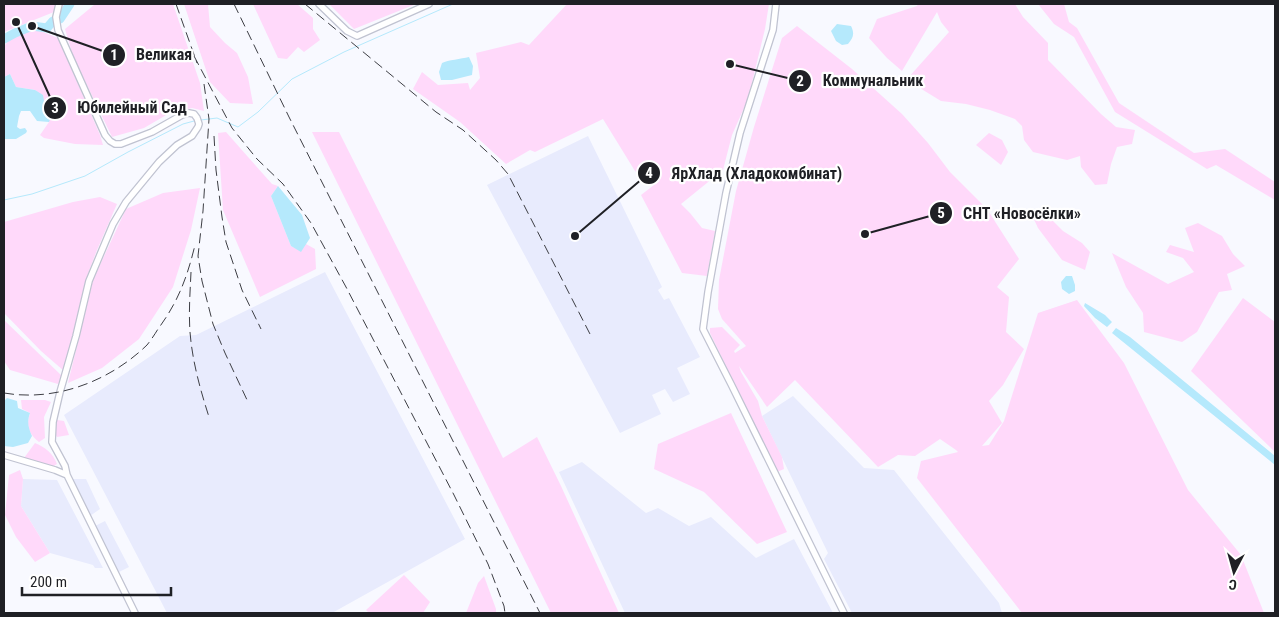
<svg xmlns="http://www.w3.org/2000/svg" width="1279" height="617" viewBox="0 0 1279 617" font-family="'Roboto Condensed',sans-serif">
	<style>
		.built { fill: #e8ebfd }
		.green { fill: #ffd9fa }
		.water { fill: #b5e9fc }
		.lines { fill: none; stroke-linecap: round; stroke-linejoin: round }
		.stream { stroke: #b5e9fc; stroke-width: 1 }
		.river { stroke: #b5e9fc; stroke-width: 9 }
		.street-casing { stroke: #c0c3d1; stroke-width: 8 }
		.street { stroke: #fff; stroke-width: 5.5 }
		.rail { stroke: #3d3e44; stroke-width: 1; stroke-dasharray: 10 5; stroke-linecap: butt }
		.leader { fill: none; stroke: #1f2025; stroke-width: 2 }
		.callout-dot { fill: #1f2025; stroke: #fff; stroke-width: 2 }
		.mark-label { font-size: 15px; text-anchor: middle; font-weight: bold; fill: #fff }
		.callout-label { font-size: 16px; text-anchor: middle; font-weight: bold; fill: #1f2025; stroke: #fff; stroke-width: 4.5; stroke-linejoin: round; paint-order: stroke }
	</style>
	<rect width="100%" height="100%" fill="#f8f9ff"/>
	<path class="built" d="M588,136l74,151 -4,3 6,10 5,-2 31,59 -23,11 13,26 -17,8 -8,-13 -13,6 9,19 -41,19 -133,-248z
		M325,272l140,267 -133,74h-165l-103,-198 116,-79 16,-1z
		M793,396l71,72 30,2 105,133 3,10h-150l-28,-54 4,-6 -66,-137z
		M582,462l64,51 12,-5 31,18 22,-9 45,41 38,-19 39,74h-208l-66,-141z
		M23,479l34,1 46,88h-8l-2,-3 -43,-12 -29,-47z
		M72,479h14l14,30 -10,7z
		M105,521l24,46 -10,5 -24,-46z"/>
	<path class="green" d="M4,4h66l-1,2 -65,26z
		M93,4h80l27,79 4,28 -12,-3 -24,6 -24,14 -32,9 -39,-81 -8,-27 29,-24z
		M184,4h24l2,23 15,16 12,10 11,24 5,27 -23,-1 -20,-21z
		M253,4h44l16,14v11l7,11 -16,12 -6,-5 -11,12 -9,-1z
		M329,4h87l-62,25z
		M567,4h202l-4,25 -17,70 -16,36 -9,35 -42,34 9,9 12,15 13,3 -8,45 -25,-3 -41,-78 13,-10 -19,-14 -32,-52 -68,33 -5,-2 -24,14 -46,-42 -47,-33 9,-17 16,13 30,-2 2,7 10,-12 -4,-25 45,-11 8,3z
		M918,4h97l8,13 25,26v17l53,54 15,13 19,3 -3,14 -15,3 -6,17 -4,20 -12,1 -14,-18 -1,-11 -13,4 -34,-8 -9,-12 -2,-14 -7,-7 -25,-9 -24,-6 -25,-3 -18,-11 -15,-12 41,-46 -8,-10 -4,-10 -35,59 -15,-13 -18,-20 8,-19 40,-13z
		M1038,4h26l5,18 8,6 42,75 75,50 31,-4 50,33v18l-59,-35 -9,4 -92,-57 -41,-75 -20,-13z
		M797,26l55,43 50,45 26,29 22,29 37,37 32,50 -22,28 12,10 -3,35 18,17 -21,36 -14,16 13,22 -20,23 7,-1 15,-24 34,-108 39,-13 47,63 64,127 53,65 23,58h-242l-105,-135 4,-17 37,-9 -2,-2 -16,-11 -25,17 -17,-1 -20,12 -83,-87 -28,27 -28,-41 2,6 17,29 4,15 20,41 2,12 -7,3 -67,-139v-5l12,-1 18,18 -6,6 1,2 11,-7 -24,-27 -4,-10 1,-29 17,-89 18,-64 28,-89z
		M33,28l25,10 42,97 3,10 -28,-1 -31,-6 -4,-3 9,-13 -5,-21 -9,-11 -19,-3 -6,-13 -6,3v-31l10,-11z
		M226,132l46,52 6,2 -7,10 20,50 10,5 5,-7 9,5 1,20 -56,28 -37,-87 -5,-77z
		M312,132h27l164,326 34,-21 24,49 58,127h-68z
		M989,133l13,7 6,12 -7,13 -25,-20z
		M200,188l-9,42 -18,57 -34,52 -37,29 -34,15 25,-103 33,-71 37,-16z
		M100,197l17,7 -20,46 -11,29 -22,92 -23,-20 -37,-38v-91l69,-20z
		M1044,212l19,19 19,12 8,9 -5,18 -23,-10 -24,-32 -6,-13z
		M1198,223l24,13 11,18 12,12 -18,8 5,16 -13,2 -22,40 -15,10 -38,-10 -1,-19 -17,-26 -14,-34 56,31 26,-12 -11,-14 -17,-6 4,-7 24,7 -9,-24z
		M1243,298l32,24v130l-84,-81z
		M4,320l58,56 -4,8 -48,-14 -6,-9z
		M21,400h24l6,2 -7,15 1,21 -6,4c-11,-9 -13,-16 -9,-29l-8,-4z
		M731,413l56,119 -30,12 -53,-52 -50,-23 4,-25z
		M57,420l7,1 5,14 -12,2 -4,-7z
		M35,443c11,5 17,9 22,21l-5,3 -28,-9z
		M20,470l3,9 -2,27 29,47 -15,9 -19,-25 -11,-22 4,-40z
		M404,575l26,27 -7,11h-54l-3,-3z
		M484,576l12,33v4h-30l12,-30z"/>
	<path class="water" d="M837,24l14,2c4,8 2,12 -3,18l-6,1 -6,-4 -5,-10z
		M469,57l4,9 -1,9 -20,5h-11l-2,-8 3,-9c6,-3 19,-4 27,-6z
		M10,74l6,13 19,3 8,5 1,6 6,5 1,11 -2,5 -12,-1 -7,-10h-9l-2,5 -2,11 3,2 5,-1 2,3 -1,2 -10,6h-12v-62z
		M278,186l24,29 8,23 -9,14 -10,-6 -20,-50z
		M1066,276h6l3,9v6l-6,3 -7,-5 -1,-7z
		M1085,303l20,12 7,7 -5,5 -12,-9 -11,-12z
		M1116,328l14,9 145,119v9l-163,-132z
		M7,398l10,3 1,7 12,5c-3,8 -2,15 2,23l-4,7 -15,4 -9,-1v-45z"/>
	<g class="lines">
		<path class="stream" d="M201,120l16,-2 21,9 20,-15 34,-33 52,-27 109,-48
			M4,200l28,-6 53,-18 43,-24 55,-28 11,-3"/>
		<path class="river" d="M60,19l10,-15
			M4,39l11,-6 17,-7 15,2 6,-7"/>
		<g class="street-casing">
			<path id="street" d="M59,4l-3,13 2,13 47,105 5,6 5,3h6l31,-12 30,-17 7,-2 5,1 3,4 2,6 -1,3 -6,9 -15,9 -18,17 -33,40 -13,22 -24,57 -13,55 -16,56 -7,30 -1,20 13,24 2,9
				M319,4l28,27 10,5 72,-32
				M776,4l-3,26 -33,103 -14,60 -18,99 -5,37 2,4 26,51 113,229
				M4,455l51,15 12,5 68,138"/>
		</g>
		<use href="#street" class="street"/>
		<path class="rail" d="M176,4l21,59
			M234,4l55,113 251,496
			M305,4l131,108 27,18 33,30 12,14 83,162
			M194,56l38,72 25,31 26,25 28,39 35,64 108,208 34,69 16,42 1,7
			M204,84l5,35 -6,92 -5,45 4,25 11,43 12,29 23,49
			M214,136l2,34 6,47 4,25 16,48 19,39
			M191,272c-1,23 -3,47 0,70 3,25 10,50 18,75
			M4,393c52,9 106,-12 143,-48 4,-5 8,-11 11,-16 20,-27 29,-51 37,-84"/>
	</g>
	<path class="leader" d="M32 26L114 55M730 64L800 81M16 22L55 108M575 236L649 173M865 234L941 213"/>
	<g class="callout-dot">
		<circle cx="32" cy="26" r="5"/>
		<circle cx="730" cy="64" r="5"/>
		<circle cx="16" cy="22" r="5"/>
		<circle cx="575" cy="236" r="5"/>
		<circle cx="865" cy="234" r="5"/>
		<circle cx="114" cy="55" r="12"/>
		<circle cx="800" cy="81" r="12"/>
		<circle cx="55" cy="108" r="12"/>
		<circle cx="649" cy="173" r="12"/>
		<circle cx="941" cy="213" r="12"/>
	</g>
	<g class="mark-label">
		<text x="114" y="60">1</text>
		<text x="800" y="86">2</text>
		<text x="55" y="113">3</text>
		<text x="649" y="178">4</text>
		<text x="941" y="218">5</text>
	</g>
	<g class="callout-label">
		<text x="164" y="60">Великая</text>
		<text x="873" y="86">Коммунальник</text>
		<text x="132" y="113">Юбилейный Сад</text>
		<text x="757" y="179">ЯрХлад (Хладокомбинат)</text>
		<text x="1022" y="219">СНТ «Новосёлки»</text>
	</g>
	<rect width="1279" height="617" fill="none" stroke="#1f2025" stroke-width="10"/>
	<g transform="translate(1234 572) rotate(186)" stroke="#ffffff" stroke-width="4" paint-order="stroke">
	<path d="M0-4L9 19L0 12L-9 19Z" fill="#1f2025"/>
	<text y="-8" font-size="14" font-weight="bold" text-anchor="middle" fill="#1f2025">С</text>
	</g>
	<path d="M22 587v8h149v-8" fill="none" stroke="#1f2025" stroke-width="2.5"/>
	<text x="30" y="587" font-size="15" fill="#1f2025" stroke="#ffffff" stroke-width="4" paint-order="stroke">200 m</text>
</svg>
